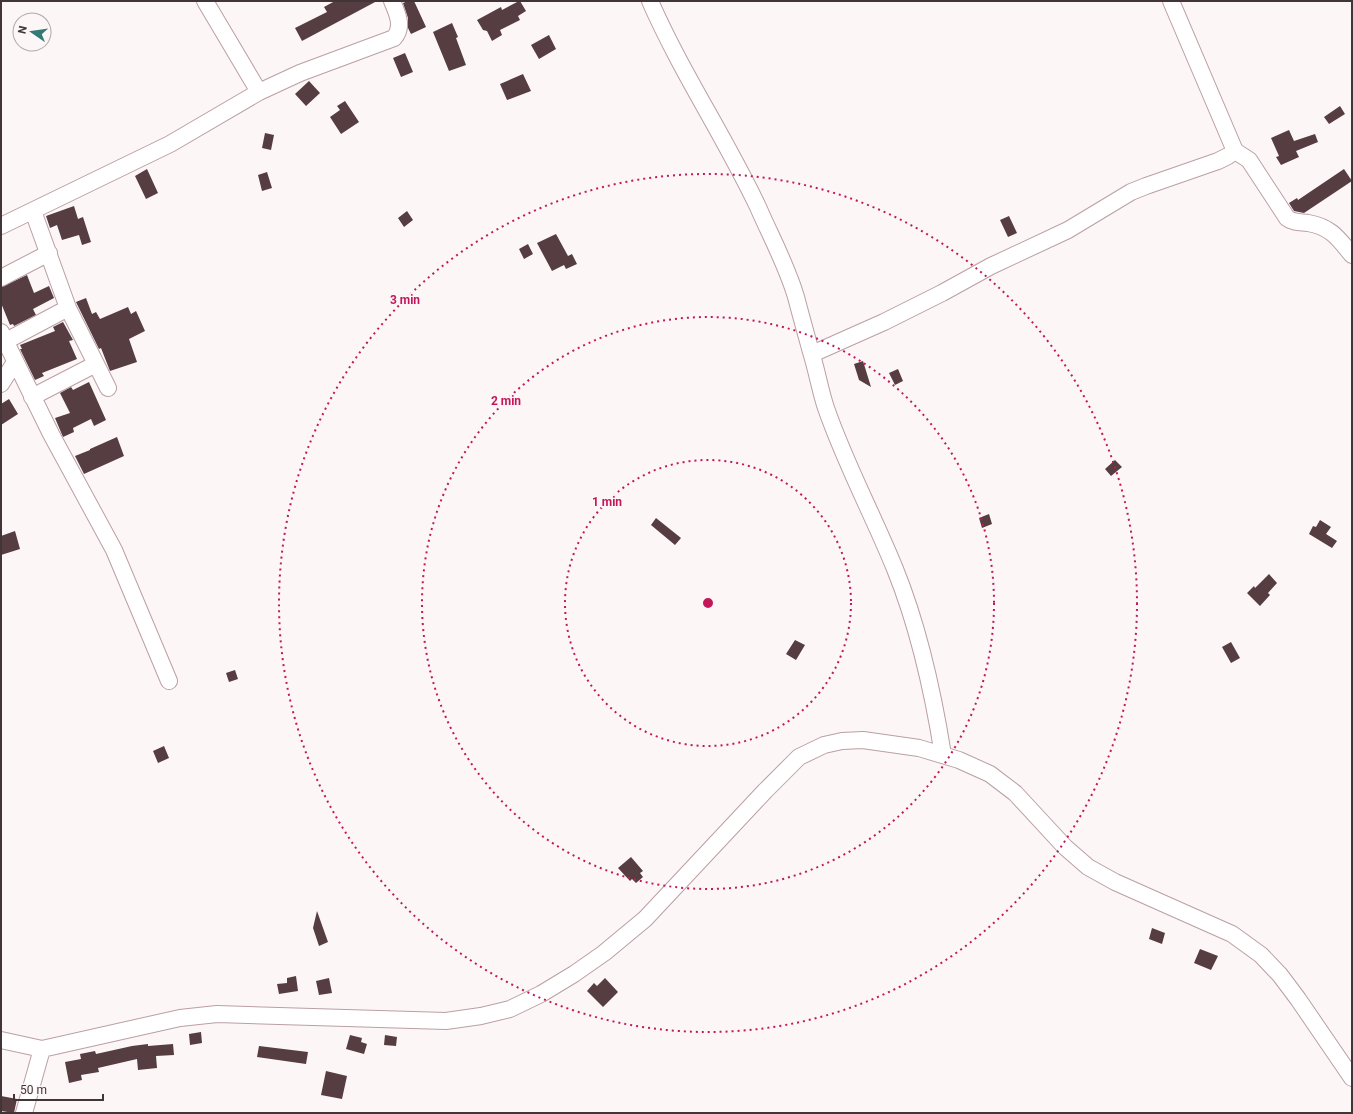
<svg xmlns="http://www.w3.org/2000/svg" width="1353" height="1114" viewBox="0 0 1353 1114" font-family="Roboto,sans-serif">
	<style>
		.building { fill: #553d41 }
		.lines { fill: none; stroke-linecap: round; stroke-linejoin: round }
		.minor-casing { stroke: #bb9fa3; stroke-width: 18 }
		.minor { stroke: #fff; stroke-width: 16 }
		.ring { fill: none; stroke: #c2185b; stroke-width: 2; stroke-dasharray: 2 4 }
		.centre { fill: #c2185b; stroke: #fcf6f7; stroke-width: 2 }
		.ring-label { font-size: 12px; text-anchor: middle; font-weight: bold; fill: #c2185b; stroke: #fcf6f7; stroke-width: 4; stroke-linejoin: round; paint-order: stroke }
	</style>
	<rect width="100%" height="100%" fill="#fcf6f7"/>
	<path class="building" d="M335,1h42l-75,40 -7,-13 32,-16 -3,-5z
		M408,1h6l12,26 -15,7 -3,-6v-10l-5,-15z
		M519,1h1l6,10 -8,5 2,4 -20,10 2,5 -10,6 -5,-10 -4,-1 -6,-10 24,-13 1,3z
		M452,23l6,14 -2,1 10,27 -17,6 -16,-39z
		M549,35l7,14 -17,10 -8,-14z
		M405,53l8,19 -12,5 -8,-19z
		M523,74l8,17 -24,9 -7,-16z
		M309,81l11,12 -14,13 -11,-12z
		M345,101l14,21 -18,12 -11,-17 10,-7 -3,-4z
		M1340,106l5,8 -16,10 -5,-7z
		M1289,130l5,11 21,-7 3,8 -22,9 3,6 -18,8 -5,-8 3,-1 -8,-18z
		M265,133l9,2 -3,15 -9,-2z
		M147,169l11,24 -12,6 -11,-23z
		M1344,169l8,12 -48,32 -10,-2 -5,-8 8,-5 1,2z
		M267,172l5,16 -10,3 -4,-16z
		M74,206l4,13 5,-2 8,25 -9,3 -3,-10 -17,5 -5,-15 -7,3 -4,-12z
		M407,211l6,9 -9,7 -6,-9z
		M1009,216l8,17 -9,4 -8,-17z
		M556,234l12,22 4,-2 5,10 -11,5 -2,-4 -12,6 -15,-28z
		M528,244l5,10 -9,5 -5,-10z
		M27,275l7,18 15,-7 5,12 -21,11 3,6 -22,11 -1,-2 -3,1 -9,-22v-16z
		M86,298l6,16 4,-2 4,7 28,-12 3,7 5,-3 9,20 -16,8 8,23 -27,9 -9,-23 -2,1 -23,-47z
		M63,322l10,18 -4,1 8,18 -35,14 2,3 -9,4 -15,-31h2l-2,-4 35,-14 -2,-4z
		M863,361l8,26 -12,-7 -5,-16z
		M898,369l5,12 -8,4 -6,-12z
		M89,382l17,38 -12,6 -3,-7 -18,9 1,4 -11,5 -8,-19 15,-5 -10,-20 11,-6 2,3z
		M9,399l9,15 -17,11v-21z
		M117,437l7,19 -40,18 -9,-18 15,-6v-1z
		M1115,460l7,7 -11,9 -6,-7z
		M989,514l3,10 -10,4 -3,-10z
		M656,518l25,20 -6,7 -24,-20z
		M1320,520l11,7 -5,7 11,7 -5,7 -23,-14 4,-8 3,1z
		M15,531l5,18 -19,6v-19z
		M1269,574l8,9 -9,10 2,2 -10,11 -13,-13 7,-7 1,2z
		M795,640l10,5 -9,15 -10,-6z
		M1231,642l9,16 -9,5 -9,-16z
		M235,670l3,9 -9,3 -3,-9z
		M164,746l5,12 -11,5 -5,-12z
		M631,857l12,14 -3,2 3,4 -7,6 -4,-4 -2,2 -12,-13z
		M317,911l11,31 -9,4 -6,-18z
		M1152,928l13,5 -3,11 -13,-5z
		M1200,949l18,7 -7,14 -17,-7z
		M296,976l2,15 -19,3 -2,-10 10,-1v-5z
		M329,978l3,15 -13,2 -3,-14z
		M605,978l13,14 -15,15 -16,-16 7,-8 3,3z
		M201,1032l1,11 -12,2 -1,-11z
		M350,1035l12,3 -1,4 6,2 -3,10 -18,-5z
		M385,1035l12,2 -1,9 -12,-1z
		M148,1044v2l25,-2 1,11 -18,1 1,12 -19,2 -1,-11 -39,9 1,4 -18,3 1,5 -13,3 -4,-21 16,-3 -1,-5 15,-3 1,3 36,-8z
		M259,1046l49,6 -2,12 -49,-7z
		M326,1071l21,5 -5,23 -21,-4z
		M1,1096l16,3 -3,14 -13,-2z"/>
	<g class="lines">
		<g class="minor-casing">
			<path id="minor" d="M205,1l54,91
				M650,1c31,71 75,136 108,206 13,30 29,59 38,90 5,19 10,37 15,55 6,19 9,38 15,56 19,55 47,107 69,161 24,59 38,123 48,186
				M1171,1l64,150 14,9 38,58c6,5 14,4 21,5 23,4 30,15 44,32
				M33,211l35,97 40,80
				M1,226l169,-82 89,-52 41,-19 94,-35c10,-11 3,-25 -2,-37
				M1,278l48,-25
				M1,332l50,102 63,116 55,131
				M6,341l62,-33
				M812,354l72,-32 58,-29 49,-27 77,-36 63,-38 15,-6 72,-25 10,-5 7,-5
				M1,384l14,-22
				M32,397l64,-33
				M1,1040l41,9 138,-31 37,-4 229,7 35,-5 29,-7 31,-15 33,-20 30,-21 41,-34 120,-128 34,-34 25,-12 18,-4 21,-1 56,8 40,12 31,14 25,19 50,54 23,20 27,15 117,52 29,21 19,20 18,24 54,79
				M24,1113l18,-64"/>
		</g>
		<use href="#minor" class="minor"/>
	</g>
	<g class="ring">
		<circle cx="708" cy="603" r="143"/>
		<circle cx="708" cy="603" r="286"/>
		<circle cx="708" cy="603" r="429"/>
	</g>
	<circle cx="708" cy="603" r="6" class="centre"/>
	<g class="ring-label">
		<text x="405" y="304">3 min</text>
		<text x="506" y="405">2 min</text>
		<text x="607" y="506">1 min</text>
	</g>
	<rect width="1353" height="1114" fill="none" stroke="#413537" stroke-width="4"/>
	<g transform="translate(32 32) rotate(283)"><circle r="19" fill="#fcf6f7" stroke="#b1a9aa"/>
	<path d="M0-3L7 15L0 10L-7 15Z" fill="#327a75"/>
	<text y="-6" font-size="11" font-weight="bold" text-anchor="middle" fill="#413537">N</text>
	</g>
	<path d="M14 1094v6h89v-6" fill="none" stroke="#413537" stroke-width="2"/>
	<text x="20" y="1094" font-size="12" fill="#413537" stroke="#fcf6f7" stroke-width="3" paint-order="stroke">50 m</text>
</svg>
